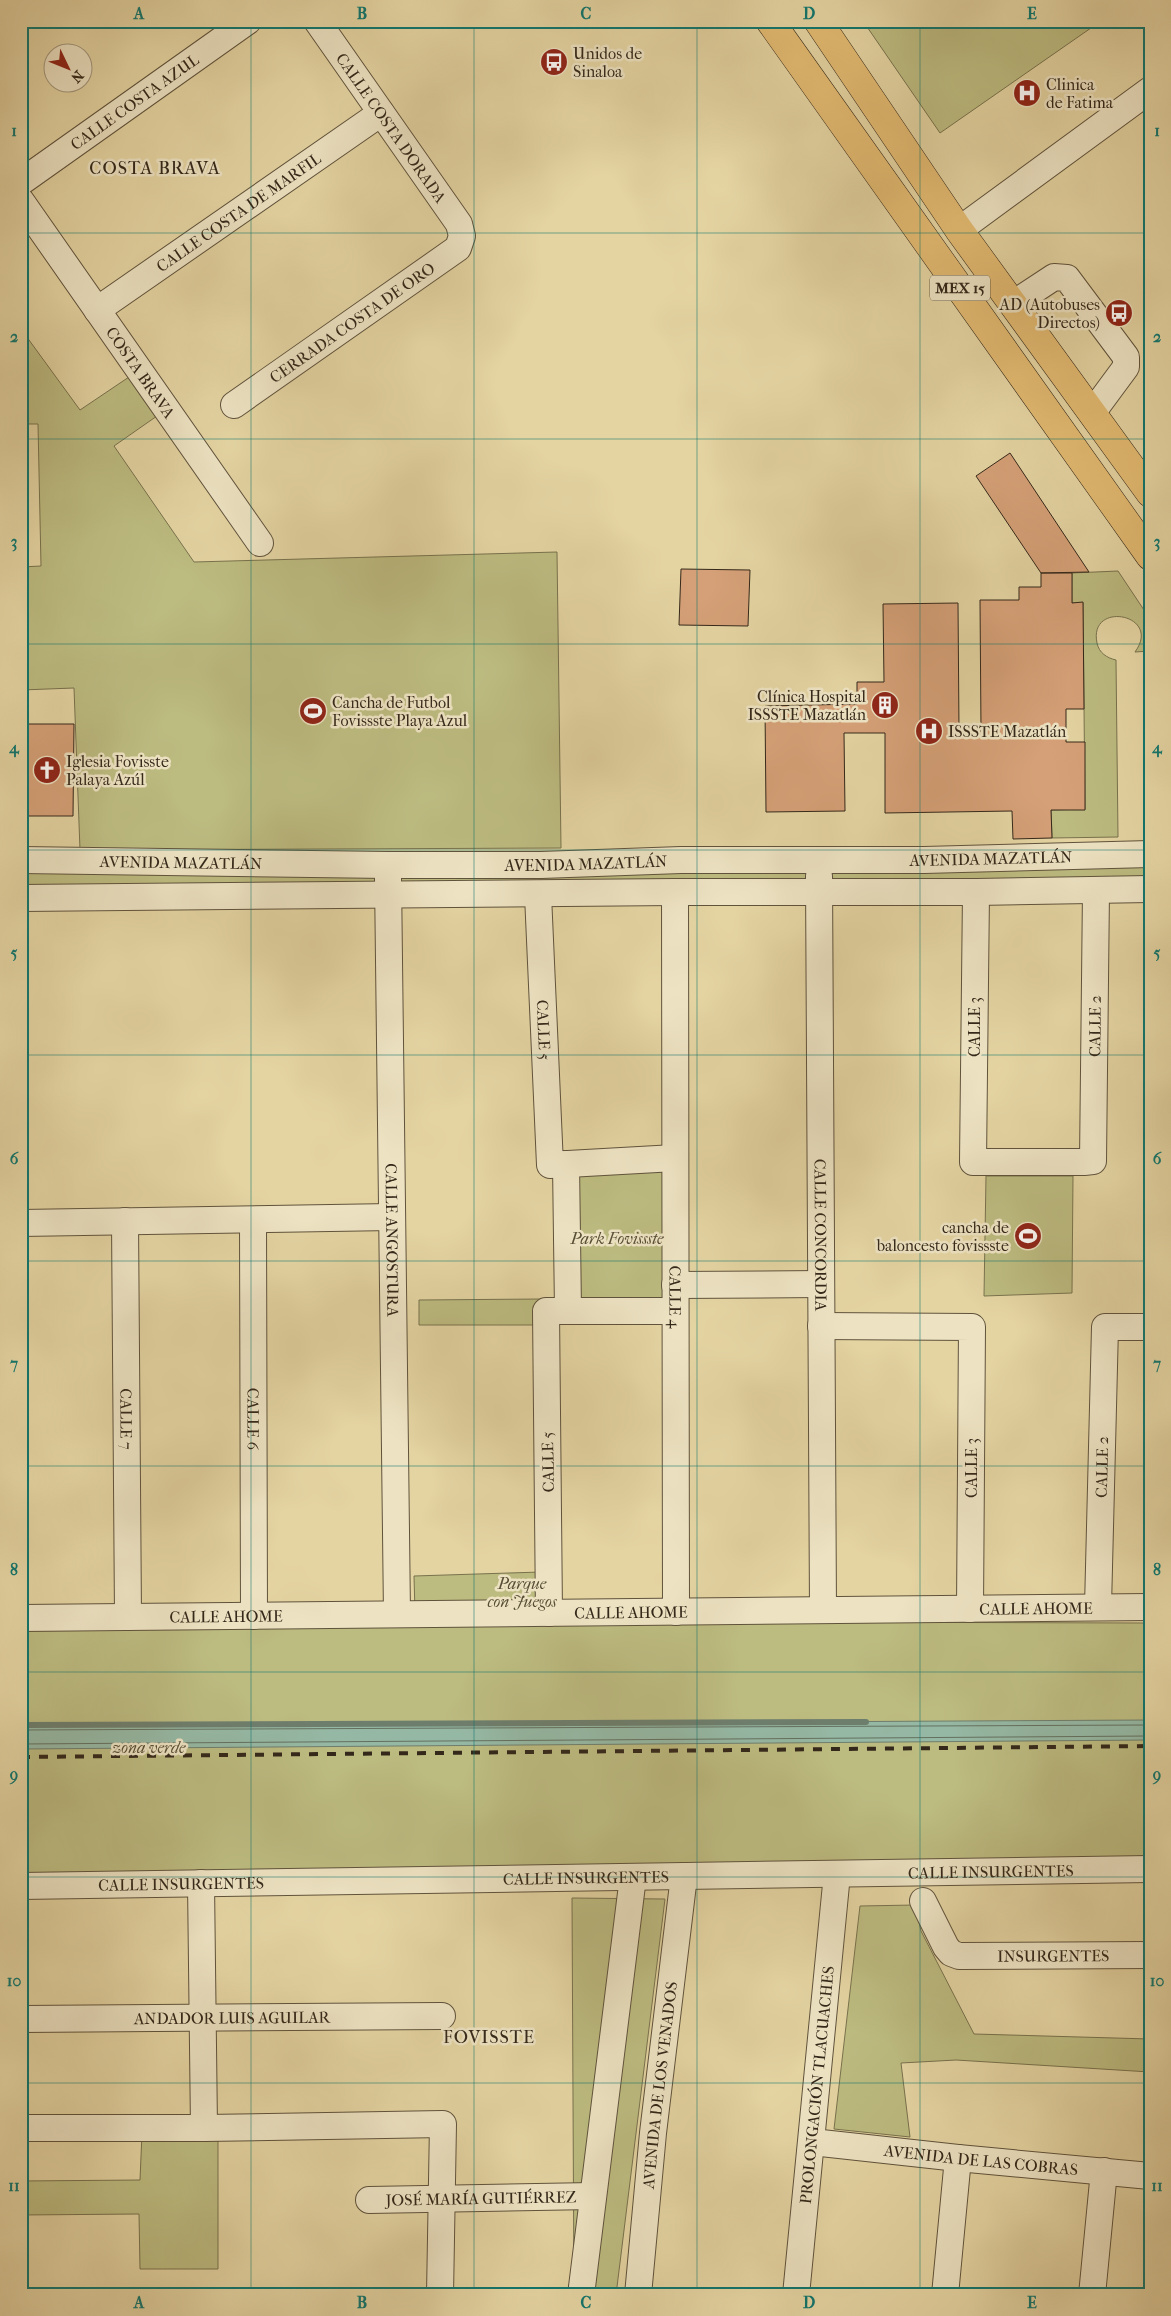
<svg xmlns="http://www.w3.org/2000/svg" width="1171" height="2316" viewBox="0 0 1171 2316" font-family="'IM FELL French Canon',serif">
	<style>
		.green { fill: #bcbb80; stroke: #78724d }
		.water { fill: #95b8a4; stroke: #6e7e6d }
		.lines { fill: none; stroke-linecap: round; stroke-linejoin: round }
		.shore { stroke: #64705f; stroke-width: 1 }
		.stream { stroke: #6e7e6d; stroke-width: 6 }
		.building { fill: #d5a077; stroke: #34281a }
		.minor-casing { stroke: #60533c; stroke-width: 28 }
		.major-casing { stroke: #34281a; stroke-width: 29 }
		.minor { stroke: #ede3c3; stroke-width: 26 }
		.major { stroke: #e2ba71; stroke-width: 28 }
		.rail { stroke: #34281a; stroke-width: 4; stroke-dasharray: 9 9; stroke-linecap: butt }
		.grid { fill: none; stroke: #0f766e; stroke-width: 1; stroke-opacity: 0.55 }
		.labels { text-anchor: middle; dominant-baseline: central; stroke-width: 5; stroke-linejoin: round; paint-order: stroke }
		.shield { fill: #ede3c3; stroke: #6c604d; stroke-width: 1 }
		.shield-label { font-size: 15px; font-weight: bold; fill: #34281a }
		.poi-label { font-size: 16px; fill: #34281a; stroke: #ede3c3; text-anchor: start }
		.street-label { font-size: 16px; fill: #34281a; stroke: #ede3c3 }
		.park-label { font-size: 16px; font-style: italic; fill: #564d34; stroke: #ede3c3 }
		.neighbourhood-label { font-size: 18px; letter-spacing: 1px; fill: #34281a; stroke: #ede3c3 }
		.neatline { fill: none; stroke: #0f766e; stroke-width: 2 }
		.grid-label { font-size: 16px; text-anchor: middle; font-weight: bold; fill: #0f766e }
	</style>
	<rect width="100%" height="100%" fill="#e4d4a2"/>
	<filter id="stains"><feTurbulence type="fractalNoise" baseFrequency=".004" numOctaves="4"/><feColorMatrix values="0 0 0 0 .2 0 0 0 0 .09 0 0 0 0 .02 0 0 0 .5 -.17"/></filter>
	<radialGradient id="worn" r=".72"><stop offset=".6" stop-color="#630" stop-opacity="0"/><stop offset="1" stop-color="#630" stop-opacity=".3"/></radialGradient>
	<path class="green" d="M863,21h238l-161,112z
		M21,329l59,81 49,-33 28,39 -43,30 80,116 363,-10 4,296 -481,2 -6,-162 -53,2v-123l20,-1 -3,-142h-17z
		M1118,571l32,48v32l-15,1c28,-38 -47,-52 -38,-9 2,10 10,15 19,17l2,177 -66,1 -1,-28 34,-1 -2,-206h-11v-30z
		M1150,857v24l-1129,10v-22z
		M664,1166l1,143 -95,4v-145z
		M986,1176h87l-1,117 -88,3z
		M541,1299v26h-122v-25z
		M541,1572v39l-126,2 -1,-37z
		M21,1620l1129,3v241l-1129,10z
		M572,1898l93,1 -49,396h-42z
		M915,1905l6,26 53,103 176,5v33l-194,-12 -55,3 9,74 -76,-8 26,-223z
		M218,2132v137h-78l-1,-55 -118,1v-34l119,-1 2,-47z"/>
	<path class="water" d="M1150,1720v20l-1129,9v-23z"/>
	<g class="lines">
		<path class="shore" d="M21,1730l1129,-5
			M21,1744l1129,-8"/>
		<path class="stream" d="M21,1725l845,-3"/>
	</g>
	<path class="building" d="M1010,453l79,119 -48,1 -65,-97z
		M681,569l69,1 -2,56 -69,-1z
		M1041,573h31v30l11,-1 1,107h-18v33h19v68h-34l1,28 -39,1 -1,-28 -127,2v-80h-41l1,78 -79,1 -1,-106 92,-2v-22h27l-1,-78 75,-1 1,128h22l-1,-131h39v-13h22z
		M21,724h53l-1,92h-52z"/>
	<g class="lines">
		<g class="minor-casing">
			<g id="minor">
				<path id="s1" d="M21,182l227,-161"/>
				<path id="s2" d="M21,201l239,342"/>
				<path d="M959,230l191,-140"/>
				<path d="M1013,304l41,-27 13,1 59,79v10l-34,46"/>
				<path id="s3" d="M97,310l284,-197"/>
				<path id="s4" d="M234,405l224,-157 4,-12 -3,-12 -142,-203"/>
				<path id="s5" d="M21,860l367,5h153l140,-5h243l226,-6"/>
				<path id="s6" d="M819,876l4,734"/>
				<path id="s7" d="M388,878l9,736"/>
				<path id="s8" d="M675,892l1,720"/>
				<path id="s9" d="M976,892l-3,270h111l9,-1 3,-271"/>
				<path id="s10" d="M538,895l12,270 125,-7"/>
				<path d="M21,898l654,-6h301l174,-3"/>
				<path d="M566,1164l2,147"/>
				<path id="s11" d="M253,1220l1,396"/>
				<path id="s12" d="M125,1221l3,396"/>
				<path d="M21,1223l371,-6"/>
				<path d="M675,1285l146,-1"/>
				<path d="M821,1326l151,1 -2,282"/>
				<path id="s13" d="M1098,1607l7,-280h45"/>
				<path d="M549,1613l-3,-302h129"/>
				<path id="s14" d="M21,1618l1129,-11"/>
				<path d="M201,1883l3,245"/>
				<path id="s15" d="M21,1886l1129,-17"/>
				<path id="s16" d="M923,1901l23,46 5,6 8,3 191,-1"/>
				<path id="s17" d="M21,2019l421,-3"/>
				<path d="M21,2128h183l239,-4 -3,171"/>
				<path id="s18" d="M812,2142l146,16 192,18"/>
				<path id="s19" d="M369,2200l224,-4"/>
				<path d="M581,2295l52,-418"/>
				<path id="s20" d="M638,2295l15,-162 31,-257"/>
				<path id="s21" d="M796,2295l41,-421"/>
				<path d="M945,2295l13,-137"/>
				<path d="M1092,2295l12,-124"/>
			</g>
		</g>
		<g class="major-casing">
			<path id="major" d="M770,21l380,535
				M818,21l141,209 191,263"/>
		</g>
		<use href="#minor" class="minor"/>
		<use href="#major" class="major"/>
		<path class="rail" d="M21,1757l1129,-11"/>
	</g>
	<path class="grid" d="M251,21v2274M474,21v2274M697,21v2274M920,21v2274M21,233h1129M21,439h1129M21,644h1129M21,850h1129M21,1055h1129M21,1261h1129M21,1466h1129M21,1672h1129M21,1877h1129M21,2083h1129"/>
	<defs>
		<g id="bus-disc" transform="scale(1.4375)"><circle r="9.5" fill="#8f2418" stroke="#ede3c3"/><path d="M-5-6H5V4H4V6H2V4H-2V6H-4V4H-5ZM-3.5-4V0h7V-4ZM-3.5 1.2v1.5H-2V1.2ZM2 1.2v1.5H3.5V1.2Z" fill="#fff"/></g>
		<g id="hospital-disc" transform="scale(1.4375)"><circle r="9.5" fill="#8f2418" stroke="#ede3c3"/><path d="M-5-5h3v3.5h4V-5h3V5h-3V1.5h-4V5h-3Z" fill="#fff"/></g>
		<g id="building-disc" transform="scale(1.4375)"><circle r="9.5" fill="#8f2418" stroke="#ede3c3"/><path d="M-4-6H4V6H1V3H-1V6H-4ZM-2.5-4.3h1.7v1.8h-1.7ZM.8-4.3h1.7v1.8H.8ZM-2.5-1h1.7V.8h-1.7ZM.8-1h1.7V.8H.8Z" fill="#fff"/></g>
		<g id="stadium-disc" transform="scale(1.4375)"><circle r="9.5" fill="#8f2418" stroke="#ede3c3"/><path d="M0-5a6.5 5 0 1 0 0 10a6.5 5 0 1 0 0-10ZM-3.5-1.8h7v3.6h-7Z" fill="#fff"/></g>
		<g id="church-disc" transform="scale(1.4375)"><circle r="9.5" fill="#8f2418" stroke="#ede3c3"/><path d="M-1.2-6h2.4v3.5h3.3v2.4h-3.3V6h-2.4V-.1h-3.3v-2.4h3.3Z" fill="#fff"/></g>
	</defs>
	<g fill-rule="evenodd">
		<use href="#bus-disc" x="554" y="62"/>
		<use href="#hospital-disc" x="1027" y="93"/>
		<use href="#bus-disc" x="1119" y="313"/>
		<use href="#building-disc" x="885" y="705"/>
		<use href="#stadium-disc" x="313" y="711"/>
		<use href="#hospital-disc" x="929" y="731"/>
		<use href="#church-disc" x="47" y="770"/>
		<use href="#stadium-disc" x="1028" y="1236"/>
	</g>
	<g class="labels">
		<rect class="shield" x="930" y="275.5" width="60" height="25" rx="4"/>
		<g class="shield-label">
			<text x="960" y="288">MEX 15</text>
		</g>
		<g class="poi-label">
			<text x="573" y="53">Unidos de<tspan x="573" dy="18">Sinaloa</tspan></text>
			<text x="1046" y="84">Clinica<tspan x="1046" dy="18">de Fatima</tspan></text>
			<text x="1100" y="304" text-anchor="end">AD (Autobuses<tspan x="1100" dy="18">Directos)</tspan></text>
			<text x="866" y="696" text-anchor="end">Clínica Hospital<tspan x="866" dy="18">ISSSTE Mazatlán</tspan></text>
			<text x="332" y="702">Cancha de Futbol<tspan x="332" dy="18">Fovissste Playa Azul</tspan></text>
			<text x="948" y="731">ISSSTE Mazatlán</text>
			<text x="66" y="761">Iglesia Fovisste<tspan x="66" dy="18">Palaya Azúl</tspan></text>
			<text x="1009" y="1227" text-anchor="end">cancha de<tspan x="1009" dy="18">baloncesto fovissste</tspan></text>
		</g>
		<g class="street-label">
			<text stroke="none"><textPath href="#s1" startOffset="139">CALLE COSTA AZUL</textPath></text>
			<text transform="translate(391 128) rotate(55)">CALLE COSTA DORADA</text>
			<text stroke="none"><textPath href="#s3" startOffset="172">CALLE COSTA DE MARFIL</textPath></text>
			<text stroke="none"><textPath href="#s4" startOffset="144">CERRADA COSTA DE ORO</textPath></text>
			<text stroke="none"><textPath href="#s2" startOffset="209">COSTA BRAVA</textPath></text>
			<text stroke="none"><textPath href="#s5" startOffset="970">AVENIDA MAZATLÁN</textPath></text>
			<text stroke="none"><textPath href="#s5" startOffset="160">AVENIDA MAZATLÁN</textPath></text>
			<text stroke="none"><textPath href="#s5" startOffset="565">AVENIDA MAZATLÁN</textPath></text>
			<text stroke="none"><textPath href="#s9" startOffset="525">CALLE 2</textPath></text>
			<text transform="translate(974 1027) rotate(-90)">CALLE 3</text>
			<text stroke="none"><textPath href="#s10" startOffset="135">CALLE 5</textPath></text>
			<text stroke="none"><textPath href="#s6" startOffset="359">CALLE CONCORDIA</textPath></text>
			<text stroke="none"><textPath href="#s7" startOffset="362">CALLE ANGOSTURA</textPath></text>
			<text stroke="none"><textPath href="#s8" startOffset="405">CALLE 4</textPath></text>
			<text stroke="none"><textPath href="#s11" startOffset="199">CALLE 6</textPath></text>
			<text stroke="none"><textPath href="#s12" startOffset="198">CALLE 7</textPath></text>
			<text transform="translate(548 1462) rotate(-91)">CALLE 5</text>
			<text stroke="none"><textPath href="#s13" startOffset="140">CALLE 2</textPath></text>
			<text transform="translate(971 1468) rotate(-90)">CALLE 3</text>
			<text stroke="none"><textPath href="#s14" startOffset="1015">CALLE AHOME</textPath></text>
			<text stroke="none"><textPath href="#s14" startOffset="610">CALLE AHOME</textPath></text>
			<text stroke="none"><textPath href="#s14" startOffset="205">CALLE AHOME</textPath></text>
			<text stroke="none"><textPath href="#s15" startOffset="970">CALLE INSURGENTES</textPath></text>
			<text stroke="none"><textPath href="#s15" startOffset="565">CALLE INSURGENTES</textPath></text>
			<text stroke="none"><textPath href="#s15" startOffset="160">CALLE INSURGENTES</textPath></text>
			<text stroke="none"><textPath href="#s16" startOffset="162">INSURGENTES</textPath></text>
			<text stroke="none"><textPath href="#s17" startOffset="211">ANDADOR LUIS AGUILAR</textPath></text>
			<text stroke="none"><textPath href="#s21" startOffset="211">PROLONGACIÓN TLACUACHES</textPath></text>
			<text stroke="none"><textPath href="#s20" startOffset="211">AVENIDA DE LOS VENADOS</textPath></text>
			<text stroke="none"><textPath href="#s18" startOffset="170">AVENIDA DE LAS COBRAS</textPath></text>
			<text stroke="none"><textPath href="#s19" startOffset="112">JOSÉ MARÍA GUTIÉRREZ</textPath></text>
		</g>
		<g class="park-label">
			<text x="617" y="1238">Park Fovissste</text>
			<text x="522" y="1583">Parque<tspan x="522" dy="18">con Juegos</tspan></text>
			<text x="149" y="1747">zona verde</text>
		</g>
		<g class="neighbourhood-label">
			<text x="155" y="168">COSTA BRAVA</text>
			<text x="489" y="2037">FOVISSTE</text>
		</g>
	</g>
	<rect width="1171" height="2316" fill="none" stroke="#e4d4a2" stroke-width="55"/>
	<g transform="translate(68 68) rotate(133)"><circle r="24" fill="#ede3c3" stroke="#a3987f"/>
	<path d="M0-4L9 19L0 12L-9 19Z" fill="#8f2418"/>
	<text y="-8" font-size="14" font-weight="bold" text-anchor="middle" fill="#34281a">N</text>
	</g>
	<rect x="28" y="28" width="1116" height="2260" class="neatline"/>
	<g class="grid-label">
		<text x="139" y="19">A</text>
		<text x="362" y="19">B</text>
		<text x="586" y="19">C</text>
		<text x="809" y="19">D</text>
		<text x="1032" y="19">E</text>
		<text x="14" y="136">1</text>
		<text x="1157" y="136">1</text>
		<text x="14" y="342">2</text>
		<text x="1157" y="342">2</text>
		<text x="14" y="547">3</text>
		<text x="1157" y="547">3</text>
		<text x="14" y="753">4</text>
		<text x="1157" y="753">4</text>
		<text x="14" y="958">5</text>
		<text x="1157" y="958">5</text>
		<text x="14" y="1164">6</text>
		<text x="1157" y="1164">6</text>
		<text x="14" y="1369">7</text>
		<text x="1157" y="1369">7</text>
		<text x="14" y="1575">8</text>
		<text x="1157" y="1575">8</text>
		<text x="14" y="1780">9</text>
		<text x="1157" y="1780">9</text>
		<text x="14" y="1986">10</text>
		<text x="1157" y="1986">10</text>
		<text x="14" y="2191">11</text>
		<text x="1157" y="2191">11</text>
		<text x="139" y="2308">A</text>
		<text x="362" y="2308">B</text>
		<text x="586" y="2308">C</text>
		<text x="809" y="2308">D</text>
		<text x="1032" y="2308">E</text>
	</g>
	<rect width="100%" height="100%" filter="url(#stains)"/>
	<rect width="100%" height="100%" fill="url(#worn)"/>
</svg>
